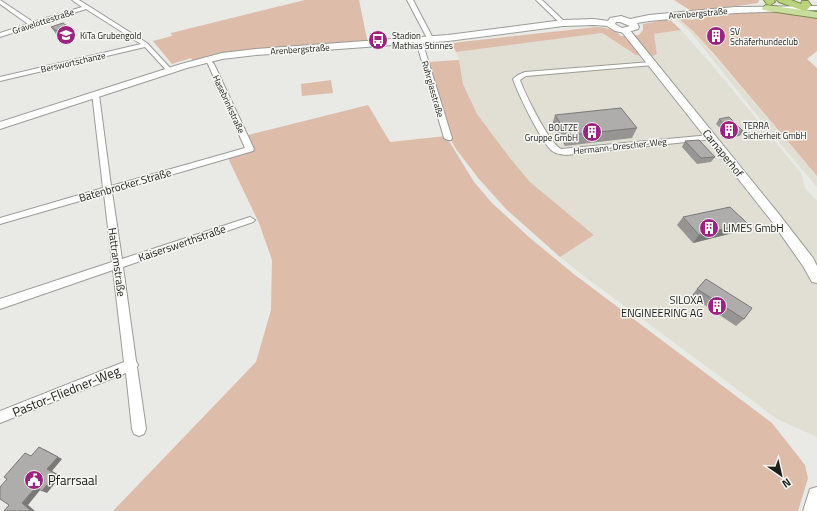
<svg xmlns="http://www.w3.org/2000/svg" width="817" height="511" viewBox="0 0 817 511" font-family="'Titillium Web',sans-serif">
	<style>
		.built { fill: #e1dfd4 }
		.green { fill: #ddbcaa }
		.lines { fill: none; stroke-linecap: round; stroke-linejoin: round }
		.minor-casing { stroke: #9b9b97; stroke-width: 2 }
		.tertiary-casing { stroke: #9b9b97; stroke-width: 2 }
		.secondary-casing { stroke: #9b9b97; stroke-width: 2 }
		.primary-casing { stroke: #788c47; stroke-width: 2 }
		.trunk-casing { stroke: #788c47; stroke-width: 2 }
		.minor { fill: #fff; fill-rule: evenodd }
		.tertiary { fill: #fff; fill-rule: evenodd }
		.secondary { fill: #fff; fill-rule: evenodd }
		.primary { fill: #cbdd9e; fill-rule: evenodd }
		.trunk { fill: #bad27e; fill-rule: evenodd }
		.wall { fill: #969593 }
		.shaded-wall { fill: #7a7978 }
		.building { fill: #afadab; stroke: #7a7978 }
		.labels { text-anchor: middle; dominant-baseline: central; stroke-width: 3; stroke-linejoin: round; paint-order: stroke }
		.far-street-label { font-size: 9px; fill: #1e1e1d; stroke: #f6f6f2 }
		.far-poi-label { font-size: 9px; fill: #1e1e1d; stroke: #f6f6f2; text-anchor: start }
		.street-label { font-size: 11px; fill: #1e1e1d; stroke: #f6f6f2 }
		.poi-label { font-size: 11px; fill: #1e1e1d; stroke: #f6f6f2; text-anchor: start }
		.near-street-label { font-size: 13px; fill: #1e1e1d; stroke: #f6f6f2 }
		.near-poi-label { font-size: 13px; fill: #1e1e1d; stroke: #f6f6f2; text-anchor: start }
	</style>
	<rect width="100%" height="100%" fill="#e9e9e5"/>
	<path class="built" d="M675,18h3l15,13 124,145v11l-45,-53 -63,-79 -17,-21z
		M681,30l31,35 89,108 4,15 12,13v236l-40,-18 -197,-146 -20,-16 34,-22 -64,-53 -20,-24 -33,-44 -14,-30 -4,-24 -3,-8 146,-19 34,22 21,-1 -3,-20z"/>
	<path class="green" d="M305,0h54l8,39 -1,5 -127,9 -45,10 -3,-5 -19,6 -19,-23 19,-5 -1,-3z
		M674,0h85l-1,3 -65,9z
		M761,12l34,1 22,4v34l-10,8 10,9v108l-103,-122 -21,-23 -15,-13 14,2 7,-2 -3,-2z
		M669,19l12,11 -27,4 3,20 -4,2 -17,-1 -34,-22 -146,19 -3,-6 -9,1 -1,-3 153,-17c8,0 20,3 25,9l18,-1 4,-5v-6z
		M459,60l4,24 14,30 33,44 20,24 64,53 -34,22 -54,-48 -27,-30 -23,-30 -7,-12 -22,-75z
		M331,80l2,13 -31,3 -1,-12z
		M368,105l22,37 56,-6 28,46 18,21 38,35 45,37 197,148 33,42 3,13 -10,33h-685l143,-149 15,-52 1,-50 -13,-37 -32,-67 23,-7 -6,-13z"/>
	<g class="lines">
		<g class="minor-casing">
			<path id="minor" d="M0,0l33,22 49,-15 -10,-7h7l68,43 26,28 -5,1 -23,-25 -145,34v-4l141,-33 -55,-35 -86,28v-4l28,-9 -28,-20z
				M407,0h6l21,40 -1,1 -5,-1z
				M536,0h6l23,22v2h-4z
				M419,39l3,2 30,97 -1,2h-3l-4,-2 -28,-97z
				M207,57l7,7 40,85 -1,2 -141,41 10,67 128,-42 5,3 -2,2 -130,45 13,94 2,4 -1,2 9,62 -2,5 -5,2 -5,-2 -2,-5 -6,-56 -126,50v-12l124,-49 -11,-92 -113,39v-10l112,-37 -8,-68 -104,30v-6l103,-30 -11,-95h6l1,2 12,91 134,-38 -37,-84 -4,-5z
				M651,62l2,1v2l-127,11 -6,4c5,14 29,63 41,69l149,-14 4,2 -1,2 -147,16c-5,-1 -11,-1 -15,-5 -12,-13 -32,-54 -38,-71l5,-4 7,-3z"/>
		</g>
		<g class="tertiary-casing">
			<path id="tertiary" d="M622,28h6l150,185 35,45 4,8v17l-5,-1 -9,-16 -33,-47 -148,-187z
				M817,487v24h-14l7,-22z"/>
		</g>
		<g class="secondary-casing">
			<path id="secondary" d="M817,6v4l-82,3 -86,8 -12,2 2,4 -1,2 -13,4 -10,-2 -8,-5 -13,-1 -31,1 -115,15 -192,14 -34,4 -35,9 -187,61v-7l181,-58 41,-11 34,-4 192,-14 115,-15 31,-1 14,2 2,-3 11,-2 9,3 19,-4 86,-8zM616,22h4l10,4 -8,2 -7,-4z"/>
		</g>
		<g class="primary-casing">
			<path id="primary" d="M766,5l51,7v6l-54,-8 -1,-2z"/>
		</g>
		<g class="trunk-casing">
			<path id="trunk" d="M764,0h10l1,2 -5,3 -3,-1z
				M777,0h14l10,4 1,-3h6l3,4 -4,5 -3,1 -25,-9z"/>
		</g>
		<use href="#minor" class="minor"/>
		<use href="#tertiary" class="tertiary"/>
		<use href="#secondary" class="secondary"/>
		<use href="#primary" class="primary"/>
		<use href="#trunk" class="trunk"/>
	</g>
	<path class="wall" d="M51,27l20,2 5,7 -12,4 -8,-6z
		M555,115l82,13 -5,10 -67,8 -13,-21z
		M719,119l24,12 -3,5 -11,1 -13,-13z
		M685,141l30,16 -4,5 -14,2 -15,-17z
		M683,217l58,14 -48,12 -16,-18z
		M706,279l38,40 -8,7 -45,-30z"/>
	<path class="shaded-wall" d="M71,29l5,7 -12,4 -4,-7z
		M747,223l-6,8 -48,12 6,-8z
		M44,449l18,10 -10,12 9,5 -14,17 -5,-2 5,-22z
		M36,487l5,2 -13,16 7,6h-4l-9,-8z"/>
	<path class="building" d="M63,23l8,6 -11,4 -9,-6z
		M621,108l16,20 -69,7 -13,-20z
		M729,117l14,14 -10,1 -14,-13z
		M699,140l16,17 -14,1 -16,-17z
		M730,207l17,16 -48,12 -16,-18z
		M706,279l46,29 -8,11 -47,-30z
		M39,447l19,10 -11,12 9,5 -14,17 -6,-4 -14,16 9,8h-27l5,-6 -9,-6v-12l7,-8 -3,-2 21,-24 6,3z"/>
	<defs>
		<g id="school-disc" transform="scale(1)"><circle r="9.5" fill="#9a247f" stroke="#f6f6f2"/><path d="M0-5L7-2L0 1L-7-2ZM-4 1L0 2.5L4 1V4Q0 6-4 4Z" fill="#fff"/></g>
		<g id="building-disc" transform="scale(1)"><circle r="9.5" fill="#9a247f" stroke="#f6f6f2"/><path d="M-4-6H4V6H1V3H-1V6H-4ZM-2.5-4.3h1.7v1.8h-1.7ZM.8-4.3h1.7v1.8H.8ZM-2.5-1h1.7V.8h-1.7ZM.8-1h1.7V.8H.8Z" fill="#fff"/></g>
		<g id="bus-disc" transform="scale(1)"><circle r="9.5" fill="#9a247f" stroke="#f6f6f2"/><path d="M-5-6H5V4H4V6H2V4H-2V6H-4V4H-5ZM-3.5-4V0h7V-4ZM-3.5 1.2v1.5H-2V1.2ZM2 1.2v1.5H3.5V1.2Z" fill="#fff"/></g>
		<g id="civic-disc" transform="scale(1)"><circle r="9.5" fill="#9a247f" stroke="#f6f6f2"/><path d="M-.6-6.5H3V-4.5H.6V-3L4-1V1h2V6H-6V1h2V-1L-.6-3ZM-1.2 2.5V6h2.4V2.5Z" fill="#fff"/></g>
	</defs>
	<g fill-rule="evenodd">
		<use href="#school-disc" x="66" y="35"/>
		<use href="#building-disc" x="716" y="36"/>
		<use href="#bus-disc" x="378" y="40"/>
		<use href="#building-disc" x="729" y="130"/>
		<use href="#building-disc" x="592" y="132"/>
		<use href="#building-disc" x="709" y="228"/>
		<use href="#building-disc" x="717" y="306"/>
		<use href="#civic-disc" x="34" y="480"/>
	</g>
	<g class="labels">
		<g class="far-street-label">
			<text transform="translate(698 13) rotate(-5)">Arenbergstraße</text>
			<text transform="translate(43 21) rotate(-18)">Gravelottestraße</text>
			<text transform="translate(300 49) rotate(-4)">Arenbergstraße</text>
			<text transform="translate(73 62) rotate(-13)">Berswortschanze</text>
			<text transform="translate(433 89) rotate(74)">Ruhrglasstraße</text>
			<text transform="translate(229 104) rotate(65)">Hasebrinkstraße</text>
			<text transform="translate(620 146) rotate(-6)">Hermann-Drescher-Weg</text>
		</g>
		<g class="far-poi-label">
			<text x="730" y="31">SV<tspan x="730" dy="10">Schäferhundeclub</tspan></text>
			<text x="80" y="35">KiTa Grubengold</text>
			<text x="392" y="35">Stadion<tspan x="392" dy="10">Mathias Stinnes</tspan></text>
			<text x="743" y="125">TERRA<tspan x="743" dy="10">Sicherheit GmbH</tspan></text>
			<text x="578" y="127" text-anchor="end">BOLTZE<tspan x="578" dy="10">Gruppe GmbH</tspan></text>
		</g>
		<g class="street-label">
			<text transform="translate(723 153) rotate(51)">Carnaperhof</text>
			<text transform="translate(125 185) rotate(-16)">Batenbrocker Straße</text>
			<text transform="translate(182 243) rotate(-19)">Kaiserswerthstraße</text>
			<text transform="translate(117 262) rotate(82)">Hattramstraße</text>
		</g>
		<g class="poi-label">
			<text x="723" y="228">LIMES GmbH</text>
			<text x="703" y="300" text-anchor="end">SILOXA<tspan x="703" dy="13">ENGINEERING AG</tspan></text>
		</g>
		<g class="near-street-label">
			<text transform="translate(66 391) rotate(-22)">Pastor-Fliedner-Weg</text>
		</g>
		<g class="near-poi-label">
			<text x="48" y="480">Pfarrsaal</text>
		</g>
	</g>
	<g transform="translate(781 475) rotate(146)" stroke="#f6f6f2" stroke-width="3" paint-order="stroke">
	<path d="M0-3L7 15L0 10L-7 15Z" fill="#1e1e1d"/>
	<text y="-6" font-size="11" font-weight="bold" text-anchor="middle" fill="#1e1e1d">N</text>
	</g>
</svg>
